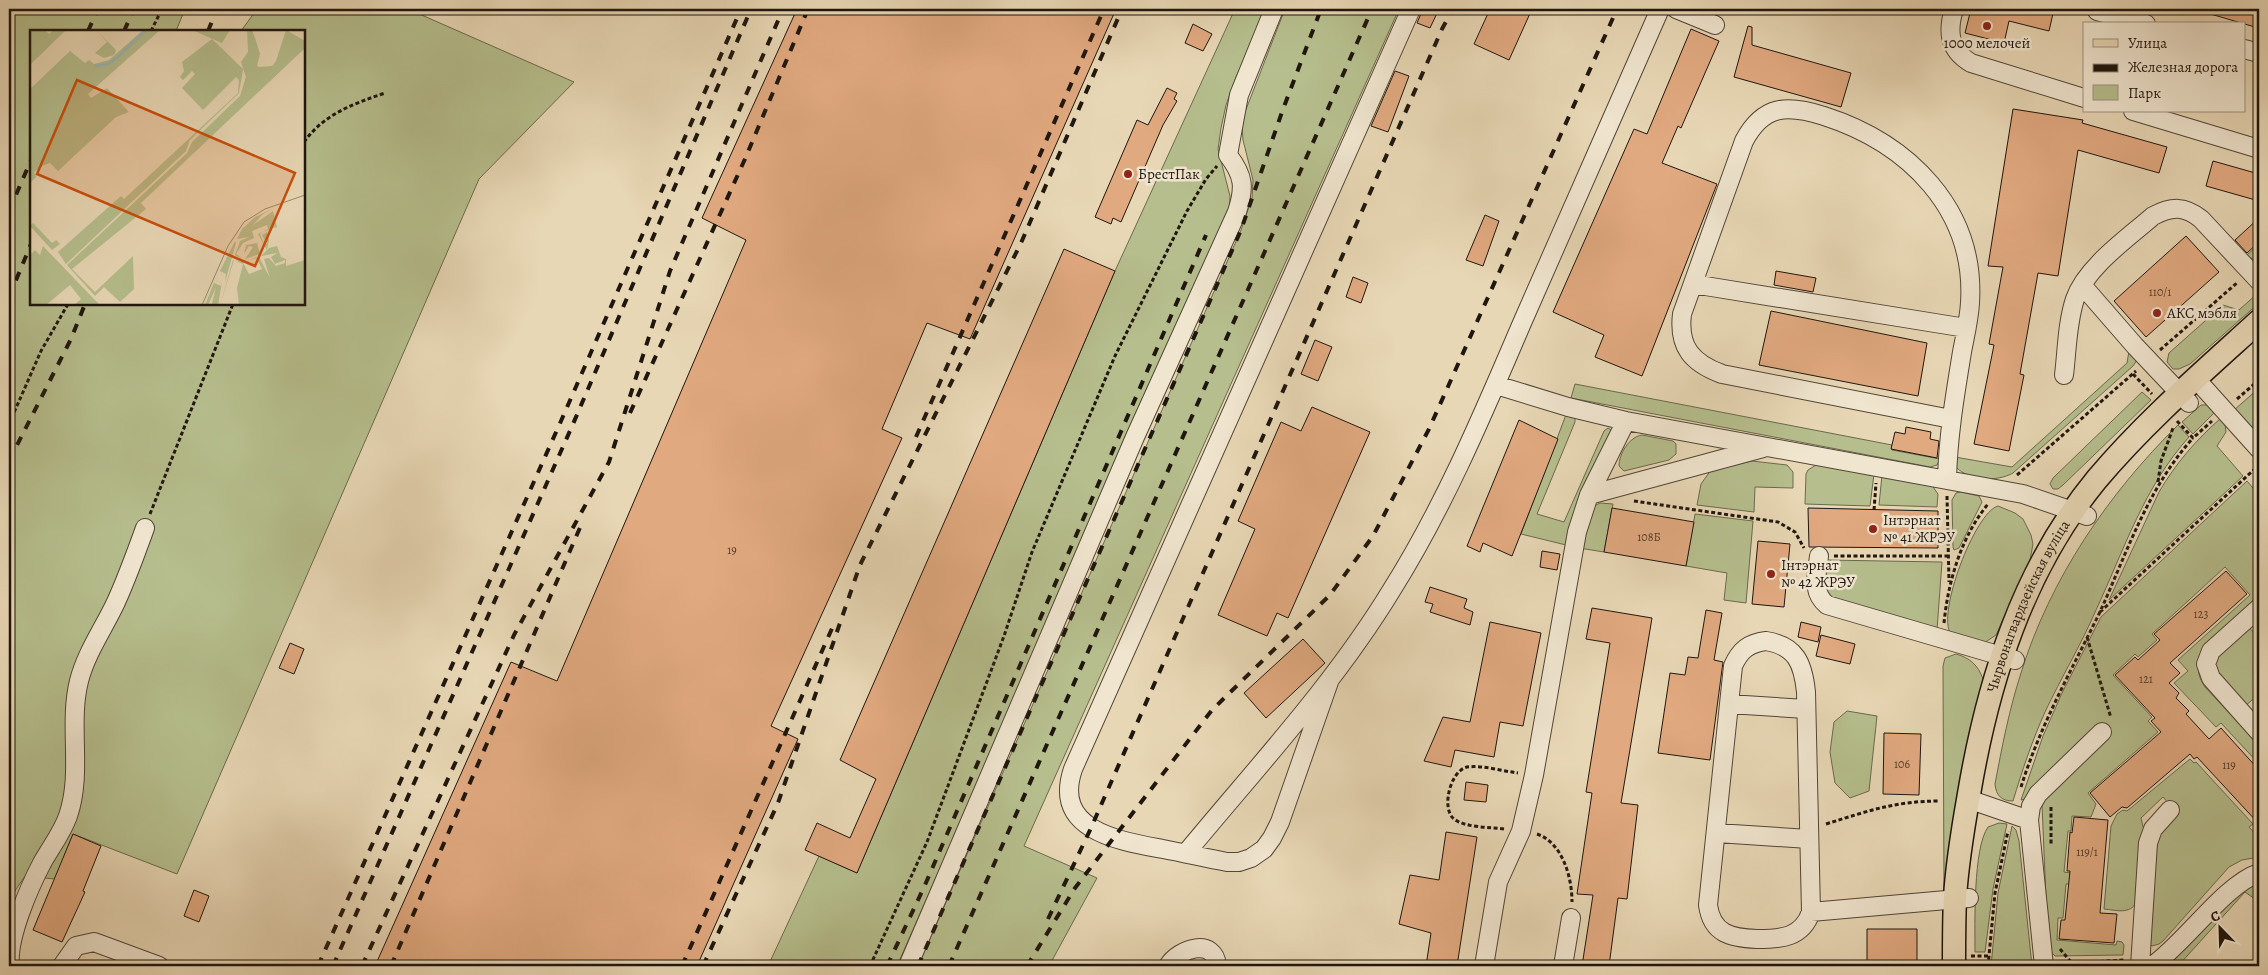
<svg xmlns="http://www.w3.org/2000/svg" width="2268" height="975" viewBox="0 0 2268 975" font-family="Alegreya,serif">
	<style>
		.green { fill: #b6be8d; stroke: #6a6a4d }
		.building { fill: #e1a980; stroke: #1f160d }
		.lines { fill: none; stroke-linecap: round; stroke-linejoin: round }
		.minor-casing { stroke: #514637; stroke-width: 20 }
		.major-casing { stroke: #1f160d; stroke-width: 25 }
		.path { stroke: #1f160d; stroke-width: 3; stroke-dasharray: 4 2.5; stroke-linecap: butt }
		.minor { stroke: #f0e5cf; stroke-width: 18 }
		.major { stroke: #e8d7b5; stroke-width: 22 }
		.rail { stroke: #1f160d; stroke-width: 4; stroke-dasharray: 9 9; stroke-linecap: butt }
		.poi-dot { fill: #8f2418; stroke: #f0e5cf; stroke-width: 2 }
		.labels { text-anchor: middle; dominant-baseline: central; stroke-width: 5; stroke-linejoin: round; paint-order: stroke }
		.number-label { font-size: 12px; fill: #503b2a }
		.poi-label { font-size: 15px; fill: #1f160d; stroke: #f0e5cf; text-anchor: start }
		.street-label { font-size: 15px; fill: #1f160d; stroke: #f0e5cf }
		.inset-river { fill: none; stroke: #9db6b9; stroke-width: 2.5 }
		.inset-road { fill: none; stroke: #988a72; stroke-width: 1 }
		.view { fill: #ca4f0c; fill-opacity: 0.15; stroke: #ca4f0c; stroke-width: 2.5 }
		.inset-edge { fill: none; stroke: #1f160d; stroke-width: 2.5 }
	</style>
	<rect width="100%" height="100%" fill="#e8d7b5"/>
	<filter id="stains"><feTurbulence type="fractalNoise" baseFrequency=".004" numOctaves="4"/><feColorMatrix values="0 0 0 0 .2 0 0 0 0 .09 0 0 0 0 .02 0 0 0 .5 -.17"/></filter>
	<radialGradient id="worn" r=".72"><stop offset=".6" stop-color="#630" stop-opacity="0"/><stop offset="1" stop-color="#630" stop-opacity=".3"/></radialGradient>
	<path class="green" d="M9,9h176l-9,22h-145v273h273v-273h-63l16,-22h151l166,73 -95,97 -302,695 -104,-40 -18,45 -30,-3 -16,24z
		M1235,9h31l-30,68 -10,28 -5,23 -3,21 12,47 -1,17 -332,753h-129l51,-110 38,17 258,-602z
		M1285,9h114l-375,837 73,32 -48,88h-131l323,-736 11,-32 1,-18 -10,-40 -1,-14 3,-14z
		M2259,244v13l-6,2 -7,-3z
		M2259,292v11l-69,61 -11,5h-6l-6,-7 2,-9 54,-48 16,5z
		M2129,351l8,9 -4,6 -120,107c-16,9 -44,8 -57,-6l-1,-10 57,10 115,-104z
		M1575,384l317,61v5l48,9 -3,6 -7,2 -359,-69z
		M2259,388v50l-26,-27z
		M2142,392l9,8 -88,85 -5,4h-5l-3,-5 3,-6z
		M2201,405h6l8,7 -22,22 -11,-12z
		M1567,412l8,6v4l-38,92 27,8 40,-91 4,-3 5,3 -47,114 -45,-11z
		M2221,418l4,6 1,8 -9,14 26,30 -134,124 50,-108c17,-29 37,-52 62,-74z
		M2178,425l11,12c-45,50 -65,113 -93,173 -15,35 -35,68 -51,102 -13,29 -23,59 -32,89 -11,0 -17,-5 -18,-17 7,-37 14,-74 26,-111 29,-94 87,-179 157,-248z
		M1642,435l31,6 3,3v10l-7,6 -45,11 -5,-5c0,-12 10,-29 23,-31z
		M1752,461l35,4 6,7v16l-38,-1 -1,25 -57,-7 4,-21 10,-14z
		M1816,465l58,9 -4,32 -65,-2 1,-30 2,-4z
		M1882,475l49,9 7,10 -1,13 -58,-2z
		M2247,481l12,14v73l-4,37 -56,55c-2,11 0,18 6,27l54,58v19l-38,-41 -5,4 -42,-44 14,-12 -10,-11 72,-65 -25,-28 -73,67 5,6 -19,17 -3,-3 -22,21 39,42 -4,4 10,11 -70,61 8,11 -5,13 -19,-1 -1,15h-3l-4,41 7,1 -1,11h-4l-3,34h-5l-1,22 59,5 1,-4 5,1 2,3 -1,10 -68,1 -5,-5 -2,-6 -6,-140 1,-5 7,-8 60,-56 -8,-7 -77,70 -4,1 22,-64 19,-43 39,-76z
		M1961,492l18,4 3,6 -23,46 -5,2 -1,-3 -1,-47 4,-7z
		M1600,503l13,1 -9,48 -25,-4 15,-42z
		M1998,506l17,7 8,6 8,16 2,9 -3,16 -34,75 -12,8 -33,-9c-15,-19 24,-122 47,-128z
		M1695,514l58,7 -7,82 -22,-3 3,-27 -41,-7z
		M1826,560l116,2 -5,68 -106,-29 -8,-16z
		M2247,625l12,14v55l-15,13 -28,-32 -3,-15z
		M1956,654c14,4 22,11 27,25l-39,210 -1,-223 2,-8z
		M1847,711l30,5 -8,75 -19,7 -15,-15 -5,-31 4,-30z
		M2190,759l4,4 2,-1 57,62 -4,3 10,11v19l-17,3 -13,7 -66,74 -4,3 -7,2 -3,-2 6,-107 21,-25 -13,-15 -22,21 3,13 -8,71c-5,13 -21,8 -32,7l7,-83 6,-12 6,-4 4,1z
		M1999,823l8,1 -14,65 -8,63h-10c0,-28 -2,-104 13,-125z
		M2012,826l4,4 3,11 13,125h-41l7,-73z
		M2259,881v21l-14,-10 -67,74h-10l72,-76z
		M2121,962l-2,4 -52,-1z"/>
	<path class="building" d="M797,9h319l-146,330 -43,-16 -45,106 20,9 -131,288 27,13 -101,227h-322l136,-304 46,19 189,-441 -44,-22z
		M1423,9h16l-9,19 -13,-5z
		M1490,9h42l-23,51 -35,-16z
		M1971,9h83l-5,22 -40,-10 -5,22 -39,-10z
		M2207,9h52v4l-4,14 -48,-14z
		M1193,24l19,10 -9,17 -18,-8z
		M1748,26l4,1v18l99,28 -10,34 -107,-30z
		M1691,29l28,12 -38,87 -3,-2 -16,37 55,21 -75,192 -47,-19 9,-22 -51,-23 81,-183 13,5z
		M1395,71l14,5 -21,56 -17,-6z
		M1167,88l10,5 -3,6 3,2 -14,24 -42,97 -8,-4 -2,6 -16,-7 42,-97 11,5z
		M2013,109l70,11 -1,3 85,24 -8,26 -81,-23 -20,126 -20,-3 -18,101 4,1 -15,76 -35,-7 20,-99 -5,-1 14,-77 -15,-1z
		M2213,161l46,13v27l-53,-15z
		M1485,215l14,6 -16,45 -17,-6z
		M2259,218v24l-12,11 -12,-13z
		M2186,236l33,36 -73,65 -32,-36z
		M1064,249l51,22 -258,602 -52,-23 12,-27 33,15 26,-59 -36,-19z
		M1776,271l40,7 -3,14 -39,-7z
		M1353,277l15,6 -7,20 -15,-6z
		M1771,311l156,32 -9,53 -159,-31z
		M1315,340l17,7 -14,34 -17,-7z
		M1312,407l58,25 -82,186 -11,-5 -10,23 -49,-21 37,-86 -17,-8 43,-99 20,9z
		M1519,420l39,19 -46,117 -29,-13 -3,9 -13,-6z
		M1906,427l25,5 -1,7 9,2 -2,17 -46,-9 4,-17 10,2z
		M1612,508l82,14 -8,44 -82,-14z
		M1808,508l130,3v37l-129,-1z
		M1758,541l32,3 -6,63 -32,-3z
		M1542,551l18,3 -3,16 -17,-3z
		M2226,571l21,23 -77,69 10,10 -11,10 10,10 -3,5 13,13 -3,3 23,25 12,-11 38,42v54l-62,-67 -3,2 -4,-5 -63,54 -5,-1 -12,10 -20,-24 71,-61 -10,-11 4,-3 -40,-43 20,-18 3,3 22,-20 -6,-6z
		M1430,587l37,12 -3,9 9,4 -3,13 -40,-13 3,-8 -8,-2z
		M1592,608l60,10 -31,185 17,2 -11,94 -9,-1 -9,68h-27l11,-71 -16,-1 15,-101 -6,-1 24,-149 -24,-4z
		M1706,610l16,3 -8,47 9,2 -13,98 -52,-7 12,-80 15,2 3,-18 10,1z
		M1490,622l51,11 -18,93 -23,-4 -6,35 -39,-7 -4,17 -27,-6 19,-44 27,5z
		M1801,622l20,5 -3,15 -20,-5z
		M1821,635l34,9 -5,20 -34,-8z
		M1303,639l22,24 -59,55 -22,-25z
		M290,643l14,6 -10,25 -15,-6z
		M1884,733l37,1 -2,61 -36,-1z
		M1466,782l22,3 -2,17 -22,-2z
		M2074,817l34,3 -8,93 17,1 -3,29 -55,-4 2,-19h4l5,-49h-3l3,-39 2,1z
		M1446,832l31,5 -20,129h-31l5,-33 -32,-9 11,-49 29,5z
		M73,834l28,12 -18,45 2,1 -23,50 -29,-12z
		M194,890l15,6 -10,26 -15,-6z
		M1867,929h50v37h-50z"/>
	<g class="lines">
		<g class="minor-casing">
			<path id="minor" d="M1676,9l39,16
				M1954,9c-7,23 -5,41 17,54l113,35
				M2097,11l49,13
				M2244,49l15,4
				M2133,111l126,38
				M1693,284l273,44
				M2082,285l53,61 54,57
				M2064,375c3,-24 3,-52 11,-76 11,-32 53,-61 78,-83 19,-10 32,-10 48,3l58,62
				M2196,379l63,70
				M1496,385l72,22 58,14 397,73 64,22
				M1947,480c1,-44 8,-85 15,-128 3,-16 7,-32 8,-49 6,-94 -62,-160 -146,-187 -37,-12 -61,-11 -80,25l-62,173c-4,33 10,49 40,60l229,45
				M1589,495l174,-47
				M1819,556c-2,18 -8,36 8,49l188,55
				M2259,608l-48,43 -5,13 5,14 48,54
				M1766,641c30,5 37,22 40,51l5,220c-9,26 -30,27 -54,27 -26,-1 -45,-5 -49,-34l25,-239c7,-16 16,-23 33,-25z
				M1330,679l-50,143 -8,16 -8,11 -13,9 -12,4h-12c-21,-4 -43,-9 -64,-13 -43,-8 -111,-18 -90,-80l338,-760
				M1729,704l77,5
				M1968,799l61,21 15,146
				M2029,820l2,-14 7,-12 64,-62
				M1717,833l92,6
				M1186,853c70,-85 147,-167 205,-262 53,-84 92,-177 131,-268 46,-105 92,-209 138,-314
				M1811,912l158,-14
				M10,966c-3,-28 19,-78 32,-103 9,-16 20,-30 26,-47 15,-44 0,-91 11,-135 7,-28 25,-53 37,-79 11,-24 20,-49 29,-74
				M62,966l14,-20 18,-4 65,24
				M908,966l227,-529 102,-225c8,-25 7,-36 -9,-57l11,-60 35,-86
				M1168,966c11,-18 47,-29 49,0
				M1484,966l14,-84 23,-51 13,-56 43,-243 12,-37 37,-74
				M1563,966l8,-48
				M2140,966l8,-123 5,-14 17,-19
				M2152,966c33,-23 73,-82 107,-93"/>
		</g>
		<g class="major-casing">
			<g id="major">
				<path id="s1" d="M1954,966c0,-22 0,-45 1,-68 2,-35 8,-70 14,-104 19,-113 54,-225 128,-315 49,-58 106,-107 162,-158"/>
			</g>
		</g>
		<path class="path" d="M151,31l11,-22
			M304,142c20,-28 49,-38 81,-49
			M2160,350l78,-68
			M2133,374l19,20
			M2237,399l22,-19
			M2177,421l16,17 19,-17
			M9,424l32,-73 27,-47
			M2017,475l119,-104
			M2158,482l3,-21 12,-33
			M1947,496l2,86
			M1634,501l144,21 17,10 9,16
			M1874,510l2,-27
			M150,514l83,-210
			M1834,556h115
			M2257,593l2,-27
			M2100,612l159,-147
			M1944,623c4,-41 17,-86 44,-119
			M2087,637l24,81
			M2021,787c19,-61 50,-116 78,-173 28,-61 48,-125 94,-176
			M2051,807v39
			M1826,824c42,-13 69,-23 114,-23
			M1504,829c-14,-2 -38,-1 -50,-10 -13,-10 -4,-48 13,-52 16,-2 35,4 51,6
			M1537,834c26,9 35,44 35,68
			M2060,949l11,13
			M1971,956h17
			M2061,964l63,-4
			M870,966l57,-124 77,-206 28,-84 83,-196 72,-145 19,-32 11,-13
			M1988,966l7,-73 13,-62"/>
		<use href="#minor" class="minor"/>
		<use href="#major" class="major"/>
		<path class="rail" d="M88,31l10,-22
			M124,31l10,-22
			M208,31l9,-22
			M9,211l22,-51
			M9,297l22,-53
			M630,413l115,-254 63,-150
			M916,437l188,-428
			M9,461l62,-122 14,-35
			M1048,919l43,-91 351,-799 11,-20
			M318,966l243,-545 180,-412
			M333,966l240,-542 178,-415
			M362,966l152,-331 95,-173 61,-191 113,-262
			M391,966l191,-443
			M682,966l152,-342
			M703,966l75,-163 82,-238 161,-322 101,-234
			M887,966l38,-81 281,-650
			M918,966l323,-736 41,-118 39,-103
			M949,966l423,-957
			M1027,966l48,-78 137,-178 118,-115 43,-59 56,-107 188,-420"/>
	</g>
	<g class="poi-dot">
		<circle cx="1987" cy="26" r="5"/>
		<circle cx="1128" cy="174" r="5"/>
		<circle cx="2157" cy="313" r="5"/>
		<circle cx="1873" cy="529" r="5"/>
		<circle cx="1771" cy="574" r="5"/>
	</g>
	<g class="labels">
		<g class="number-label">
			<text x="2160" y="292">110/1</text>
			<text x="1649" y="537">108Б</text>
			<text x="732" y="550">19</text>
			<text x="2201" y="614">123</text>
			<text x="2146" y="679">121</text>
			<text x="1902" y="764">106</text>
			<text x="2229" y="765">119</text>
			<text x="2087" y="852">119/1</text>
		</g>
		<g class="poi-label">
			<text x="1987" y="43" text-anchor="middle">1000 мелочей</text>
			<text x="1138" y="174">БрестПак</text>
			<text x="2167" y="313">АКС мэбля</text>
			<text x="1883" y="520">Інтэрнат<tspan x="1883" dy="17">№ 41 ЖРЭУ</tspan></text>
			<text x="1781" y="565">Інтэрнат<tspan x="1781" dy="17">№ 42 ЖРЭУ</tspan></text>
		</g>
		<g class="street-label">
			<text stroke="none"><textPath href="#s1" startOffset="371">Чырвонагвардзейская вуліца</textPath></text>
		</g>
	</g>
	<g transform="translate(30 30)">
		<rect width="275" height="275" fill="#e8d7b5"/>
		<path d="M0,0h15l4,4 5,-4h12l-36,35zM66,0l20,20 -2,5 -10,3 -9,-5 12,-11zM113,0h17l-72,64 3,4 16,-10 22,24 -13,5 -58,54 -8,-8 -6,2 -10,7 2,5 -6,6v-94l40,-38 15,12 4,-3 5,4 15,-4zM162,0h38l-8,13zM217,0h5l3,8 5,16 -3,12 3,1 12,-1 4,-5 10,-31 19,11 -1,8 -163,154 5,6 -74,60 23,23 38,-36 1,33 -14,13 -16,-15 -9,9 -28,-31 120,-112 5,-11 48,-46 6,-19 -5,-15 7,-10zM182,9l31,30 -4,24 -49,47 -4,11 -120,113 -8,-12 63,-56 3,3 114,-106 1,-13 -3,-3 -33,33 -21,-22 13,-14 -3,-3 -9,9 -3,-3 4,-6 -2,-9zM242,179l-10,6 -9,10 20,-14 4,16 -15,5 -2,2 4,10h3l-5,-9 5,-3 2,8 -2,10 -9,-16 10,-5 -1,-4 -15,6 2,7 -11,5 -7,11 6,4 -6,-2 -1,-1 5,-14 9,-4 -12,2 5,-10 13,-12zM3,193l19,20 4,-3 4,4 -8,6 -22,-24zM205,211l1,2 -11,39 1,-8 -6,-3zM227,213l3,11 -15,5 8,-12 -4,-1 -5,8 2,-9zM13,216l49,51 8,8h-26l7,-6 -11,-14 -24,20h-16v-50l5,-5 5,5zM247,216l4,11 5,2v7l19,-6v45h-66l-2,-17 6,-24 -9,-4 -14,45 13,-45 11,2 15,-5 11,21 -6,-19 5,-1 7,8 9,-3v-3l-10,4 -4,-7 6,-4 -16,3 8,-8zM226,227l6,12 -13,5 -6,-11zM192,252l-4,23 -6,-1 4,-17 -8,18h-3l9,-22 7,3z" fill="#b6be8d" fill-rule="evenodd"/>
		<path class="inset-river" d="M65,36l13,-2 10,-7 28,-27"/>
		<path class="inset-road" d="M172,275l26,-59 16,-24 21,-13 40,-14"/>
		<path class="view" d="M47,50l218,93 -40,93 -218,-92z"/>
		<rect width="275" height="275" class="inset-edge"/>
	</g>
	<rect width="2268" height="975" fill="none" stroke="#e8d7b5" stroke-width="30"/>
	<rect x="10" y="10" width="2248" height="955" fill="none" stroke="#1f160d" stroke-width="2.5"/>
	<rect x="15" y="15" width="2238" height="945" fill="none" stroke="#1f160d"/>
	<rect x="2083" y="22" width="162" height="90" fill="#f0e5cf" stroke="#9c9281"/>
	<rect x="2093" y="39" width="25" height="8" fill="#e8d7b5" stroke="#9c9281"/>
	<text x="2128" y="48" font-size="15" fill="#1f160d">Улица</text>
	<rect x="2093" y="64" width="25" height="8" fill="#1f160d" stroke="#9c9281"/>
	<text x="2128" y="72" font-size="15" fill="#1f160d">Железная дорога</text>
	<rect x="2093" y="85" width="25" height="15" fill="#b6be8d" stroke="#9c9281"/>
	<text x="2128" y="98" font-size="15" fill="#1f160d">Парк</text>
	<g transform="translate(2220 928) rotate(337)" stroke="#f0e5cf" stroke-width="4" paint-order="stroke">
	<path d="M0-4L9 19L0 12L-9 19Z" fill="#1f160d"/>
	<text y="-8" font-size="14" font-weight="bold" text-anchor="middle" fill="#1f160d">С</text>
	</g>
	<rect width="100%" height="100%" filter="url(#stains)"/>
	<rect width="100%" height="100%" fill="url(#worn)"/>
</svg>
